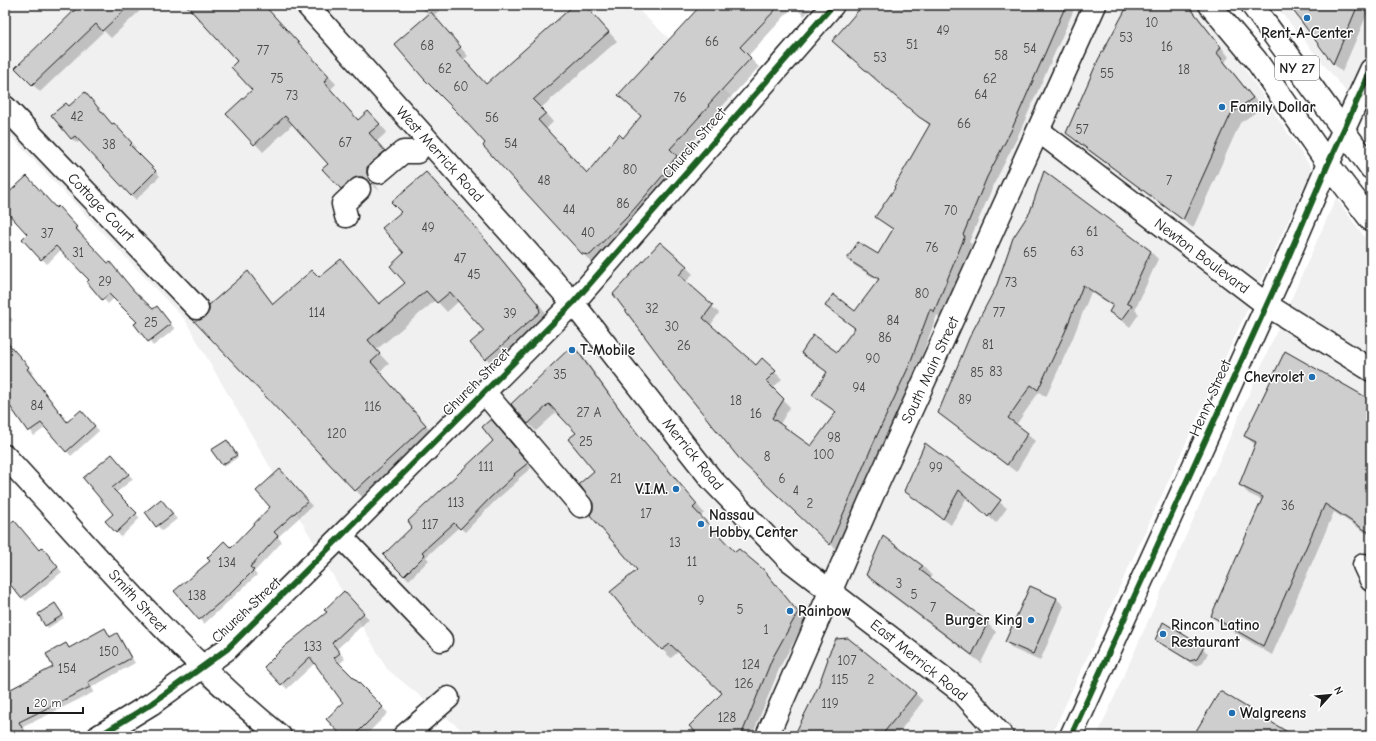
<svg xmlns="http://www.w3.org/2000/svg" width="1376" height="741" viewBox="0 0 1376 741" font-family="'Comic Neue',sans-serif">
	<style>
		.built { fill: #f0f0f0 }
		.shadow { fill: #0003 }
		.building { fill: #cecece; stroke: #1c1c1c }
		.lines { fill: none; stroke-linecap: round; stroke-linejoin: round }
		.minor-casing { stroke: #1c1c1c; stroke-width: 25 }
		.major-casing { stroke: #1c1c1c; stroke-width: 25 }
		.highway-casing { stroke: #1c1c1c; stroke-width: 25 }
		.minor { stroke: #fff; stroke-width: 22 }
		.major { stroke: #fff; stroke-width: 22 }
		.highway { stroke: #fff; stroke-width: 22 }
		.cycleway-casing { stroke: #fff; stroke-width: 8 }
		.cycleway { stroke: #1b5e20; stroke-width: 6 }
		.poi-dot { fill: #1f6fb2; stroke: #fff; stroke-width: 1.5 }
		.labels { text-anchor: middle; dominant-baseline: central; stroke-width: 3; stroke-linejoin: round; paint-order: stroke }
		.number-label { font-size: 13px; fill: #484848 }
		.shield { fill: #fff; stroke: #606060; stroke-width: 1 }
		.shield-label { font-size: 14px; font-weight: bold; fill: #1c1c1c }
		.poi-label { font-size: 15px; font-weight: bold; fill: #1c1c1c; stroke: #fff; text-anchor: start }
		.street-label { font-size: 15px; fill: #1c1c1c; stroke: #fff }
	</style>
	<rect width="100%" height="100%" fill="#fff"/>
	<filter id="ink" filterUnits="userSpaceOnUse"><feTurbulence type="fractalNoise" baseFrequency=".025" numOctaves="2"/><feDisplacementMap in="SourceGraphic" scale="8" xChannelSelector="R" yChannelSelector="G"/><feConvolveMatrix kernelMatrix="1 2 1 2 8 2 1 2 1" color-interpolation-filters="sRGB"/></filter>
	<g filter="url(#ink)">
		<path class="built" d="M5,5h628l115,107 74,-107h380l110,164 -261,567h-582l-82,-67 -202,-349 -180,-190z
			M1275,5h96v122l-28,-39z
			M1336,198l35,48v490h-274z"/>
		<path class="shadow" d="M80,5h66l-35,33 -7,-7 -64,61 -23,-24 64,-62z
			M187,5h77l72,79 -6,6 29,31 9,-9 19,20 -11,10 16,17 -17,16 -1,8 6,8 -8,-6 -7,-1 -16,12 -8,-8 -12,-24 -36,-40 -30,28 -35,-38 26,-24 -15,-28z
			M419,5h27l-13,11 35,40 -5,4 23,25 89,-80h9l4,4 29,32 -76,67 12,14 -7,7 41,45 37,-35 18,-22 61,-112h112l-11,11 -10,-10 -46,50 11,11 -44,47 2,1 -39,43 7,7 -86,98 -8,-1 -8,-8 -97,-111 -57,-128z
			M864,5h212l-59,133 -23,46 -25,58 3,2 -31,74 -4,-3 -22,59 -36,77 -42,99 -86,-81 -87,-108 -50,-67 72,-27 7,7 -7,8 33,31 -9,13 46,41 6,-7 20,19 -10,10 18,18 -10,17 32,24 25,-35 -24,-18 15,-22 -26,-21 35,1 19,-24 -30,-23 29,7 24,-32 -24,-15 -7,-7 30,-4 15,-25 -17,-14 20,-27 34,-63 -90,-78z
			M1129,5h60l40,52 -4,5 37,46 -22,15 -47,105 -116,-86 -9,-9z
			M1290,5h81l-29,67 -9,-9z
			M69,107l49,22 18,19 -2,2 26,26 -24,24 -56,-59 -3,2 -5,-4 -19,-23z
			M435,182l48,53h-1l65,79 -52,54 -23,-25 13,-12 -26,-30 -12,11 -11,-12 -60,50 13,14 -10,8 56,63 -71,64 -164,-178 6,-3 42,-45 26,32 45,-27 61,27 26,-22 -1,-30z
			M5,198l51,11 6,3 19,20 -2,2 29,31 6,3 25,28 14,14 8,2 14,17 -22,17 -4,-5 -11,-19 -24,-24 -6,6 -20,-22 3,-2 -30,-30 -14,14 -24,-25 6,-5 -24,-26z
			M1150,251l8,8 -23,51 4,4 -9,13 -20,-16 3,-4 -22,-15 -19,48 -26,57 -7,-5 -23,33 19,16 -19,31 -77,-60 31,-74z
			M5,312l8,8 -8,7z
			M5,341l28,32 -2,1 37,49 18,-8 13,16 -28,25 -25,-29 -12,9 -29,-46z
			M573,346l8,8 64,89 59,70 -4,4 35,36 28,18 42,50 -25,46 -28,69h-51l22,-43 -45,-41 -7,6 -20,-19 -12,-69 -45,-60 1,-39 -18,-38 -20,-21 -21,19 -8,-8z
			M1371,402v134l-37,-24 -62,143 -50,-30 -9,-9 49,-116 -13,-6 -9,-9 15,-40 -10,-9z
			M495,425l36,43 -13,11 1,1 -24,21 -30,31 -6,-5 -33,30 3,3 -20,20 -24,-25 29,-28 80,-86z
			M229,443l9,14 -14,10 -2,-2z
			M925,445l82,63 -11,15 -29,-26 -16,28 -46,-35z
			M116,460l17,19 -17,14 24,25 -19,19 -14,-16 8,-7 -31,-36z
			M284,475l28,31 -34,31 4,5 -28,30 3,3 -53,49 -28,-33 55,-42 40,-42z
			M161,500l16,19 -15,12 -16,-19z
			M5,524l34,27 7,2 16,19 -36,29 -4,-4 -17,-32z
			M883,537l40,29 9,10 -3,2 58,45 9,9 -15,31 -105,-79 -9,-10z
			M344,593l25,26 -32,30 8,10 -6,5 49,49 -23,23h-22l1,-33 -29,-40 -28,26 -22,-22 63,-55z
			M1057,599l7,7 -24,55 -27,-12 -7,-7z
			M55,604l9,14 -16,10 -9,-14z
			M1163,623l45,30 -6,11 -7,2 -39,-27z
			M105,629l6,8 5,-3 5,5 14,24 -43,24 2,5 -71,35 5,9h-23v-42l49,-26 12,-24 5,5z
			M915,693l8,8 -27,35h-101z"/>
		<path class="building" d="M80,5h50l-28,26 -6,-7 -64,61 -17,-17z
			M186,5h78l65,71 -5,6 34,38 10,-9 12,13 -11,9 16,18 -18,16v7l6,8 -3,3 -7,-8h-6l-16,12 -19,-20 6,-5 -43,-48 -31,29 -28,-31 26,-24 -21,-23 6,-6z
			M574,5h11l24,27 -76,68 13,13 -8,7 49,53 32,-39 4,4 18,-22 -23,-21 83,-90h79l-40,42 11,11 -43,47 1,1 -39,43 7,7 -13,16 1,1 -36,42 -39,40 -8,-1 -99,-108 2,-3 -29,-32 -32,-32 -30,-35 37,-32 30,35 -5,4 30,33z
			M863,5h203l-55,126 -24,46 -24,58 2,1 -31,76 -4,-3 -21,57 -36,78 -43,101 -88,-83 -80,-99 1,-2 -50,-67 47,-52 27,24 -8,9 34,30 -10,13 53,47 6,-7 14,13 -10,10 18,18 -12,19 39,28 25,-34 -24,-17 15,-23 -26,-19 12,-18 24,17 18,-24 -30,-22 8,-12 22,17 24,-32 -32,-20 11,-17 20,12 15,-25 -18,-12 20,-29 -1,-1 36,-63 -11,-7 -87,-76z
			M1128,5h60l33,42 -4,6 36,45 -22,16 -48,106 -117,-87 32,-73z
			M1289,5h69l-25,59z
			M85,92l27,32 2,-1 18,20 -2,2 26,26 -25,25 -56,-60 -4,3 -20,-24 15,-12 3,3z
			M1044,171l107,80 -24,52 5,3 -10,14 -13,-8 4,-7 -30,-20 -18,47 -27,58 -7,-5 -23,33 20,15 -21,32 -69,-52 31,-75 27,-51 17,-49 17,-26z
			M426,172l49,54h-1l64,78 2,8 -55,48 -15,-17 14,-12 -34,-39 -13,11 -11,-12 -58,49 12,14 -9,8 55,63 -71,66 -163,-172 8,1 5,-3 4,-6v-6l39,-34 25,33 39,-34 7,7 22,-18 38,45 26,-21 -15,-17 14,-13 -22,-25 19,-16 -10,-10z
			M27,176l29,32 2,-2 19,21 -2,1 33,35 2,-1 24,29 19,18 4,-3 14,18 -23,18 -14,-18 3,-2 -28,-28 -7,6 -15,-18 2,-2 -33,-34 -15,14 -19,-21 5,-5 -22,-24v-14z
			M5,340l24,27 -2,2 40,53 14,-12 14,16 -29,26 -25,-29 -13,9 -23,-33z
			M573,345l64,88 60,71 -4,4 42,44 4,-3 25,21 34,42 -26,47 -31,77h-41l-11,-10 33,-33 -52,-49 -8,6 -20,-19 -32,-39 27,-22 -47,-55 3,-5v-7l-14,-19 15,-13 -26,-32 8,-6 -27,-29 -21,20 -17,-20z
			M1285,351l86,49v134l-46,-30 -62,142 -52,-30 52,-119 -24,-12 17,-43 -12,-6z
			M491,419l37,44 -14,11 1,1 -24,22 -31,32 -6,-6 -32,29 3,3 -21,21 -21,-21 29,-28 -4,-6 85,-80 -11,-14z
			M227,440l10,15 -15,10 -11,-15z
			M925,443l76,57 -13,17 -29,-27 -16,29 -39,-28z
			M112,454l17,20 -17,14 25,25 -21,20 -11,-12 8,-7 -30,-36z
			M280,469l28,32 -34,31 4,4 -28,31 4,3 -23,23 -32,27 -25,-29 36,-30 -3,-3 17,-17 7,7 39,-41 -14,-16z
			M161,499l12,15 -17,13 -11,-15z
			M14,520l25,30 3,-3 16,20 -37,31 -16,-20v-50z
			M883,536l40,30 -4,3 69,53 -16,33 -106,-80z
			M1030,586l27,12 -24,56 -28,-12z
			M344,591l20,22 -32,30 8,10 -6,5 49,49 -29,29h-12l-16,-17 17,-16 -33,-46 -29,28 -17,-18 20,-20 43,-35 -3,-2z
			M55,603l8,12 -18,11 -7,-12z
			M1163,622l41,25 -7,12 -7,2 -35,-21z
			M105,628l5,9 7,-4 14,25 -43,24 2,5 -71,35 5,10 -7,4h-12v-44l48,-25 -7,-13 20,-11 3,5z
			M848,638l68,55 -35,43h-87l24,-49 10,-28 -1,-1 9,-19z
			M1220,691l74,45h-101z"/>
		<g class="lines">
			<g class="minor-casing">
				<path id="minor" d="M5,107l192,201
					M1039,131l228,174 104,65
					M379,172l24,-20h14
					M346,216l-3,-12 16,-15
					M484,392l97,114
					M5,456c89,96 173,197 275,280
					M341,536l100,104
					M1364,565l7,15
					M99,736l52,-32 76,-55 114,-113 232,-233 260,-298
					M404,736l44,-38
					M1071,736l213,-469 44,-103 43,-94"/>
			</g>
			<g class="major-casing">
				<path id="major" d="M307,5l266,298 139,177 76,79 175,134 39,43
					M767,736l106,-242 222,-489"/>
			</g>
			<g class="highway-casing">
				<path id="highway" d="M1210,5l46,55 72,104 43,56
					M1252,5l119,163"/>
			</g>
			<use href="#minor" class="minor"/>
			<use href="#major" class="major"/>
			<use href="#highway" class="highway"/>
			<g class="cycleway-casing">
				<path id="cycleway" d="M99,736l52,-32 76,-55 114,-113 232,-233 260,-298
					M1071,736l213,-469 44,-103 43,-94"/>
			</g>
			<use href="#cycleway" class="cycleway"/>
		</g>
	</g>
	<g class="poi-dot">
		<circle cx="1307" cy="18" r="4"/>
		<circle cx="1222" cy="107" r="4"/>
		<circle cx="572" cy="350" r="4"/>
		<circle cx="1312" cy="377" r="4"/>
		<circle cx="676" cy="489" r="4"/>
		<circle cx="701" cy="524" r="4"/>
		<circle cx="790" cy="611" r="4"/>
		<circle cx="1031" cy="620" r="4"/>
		<circle cx="1163" cy="634" r="4"/>
		<circle cx="1232" cy="713" r="4"/>
	</g>
	<g class="labels">
		<g class="number-label">
			<text x="1152" y="22">10</text>
			<text x="943" y="30">49</text>
			<text x="1126" y="37">53</text>
			<text x="712" y="41">66</text>
			<text x="912" y="44">51</text>
			<text x="427" y="45">68</text>
			<text x="1167" y="46">16</text>
			<text x="1030" y="48">54</text>
			<text x="263" y="50">77</text>
			<text x="1001" y="55">58</text>
			<text x="880" y="57">53</text>
			<text x="445" y="68">62</text>
			<text x="1184" y="69">18</text>
			<text x="1107" y="73">55</text>
			<text x="277" y="78">75</text>
			<text x="990" y="78">62</text>
			<text x="461" y="86">60</text>
			<text x="981" y="94">64</text>
			<text x="292" y="95">73</text>
			<text x="680" y="97">76</text>
			<text x="77" y="116">42</text>
			<text x="492" y="117">56</text>
			<text x="964" y="123">66</text>
			<text x="1082" y="129">57</text>
			<text x="345" y="142">67</text>
			<text x="511" y="143">54</text>
			<text x="109" y="144">38</text>
			<text x="630" y="169">80</text>
			<text x="544" y="180">48</text>
			<text x="1169" y="180">7</text>
			<text x="623" y="203">86</text>
			<text x="569" y="209">44</text>
			<text x="951" y="210">70</text>
			<text x="428" y="227">49</text>
			<text x="1092" y="231">61</text>
			<text x="588" y="232">40</text>
			<text x="47" y="233">37</text>
			<text x="932" y="247">76</text>
			<text x="1077" y="251">63</text>
			<text x="78" y="252">31</text>
			<text x="1030" y="252">65</text>
			<text x="460" y="258">47</text>
			<text x="474" y="274">45</text>
			<text x="105" y="281">29</text>
			<text x="1011" y="282">73</text>
			<text x="922" y="293">80</text>
			<text x="652" y="308">32</text>
			<text x="317" y="312">114</text>
			<text x="999" y="312">77</text>
			<text x="510" y="313">39</text>
			<text x="893" y="320">84</text>
			<text x="151" y="322">25</text>
			<text x="672" y="326">30</text>
			<text x="885" y="337">86</text>
			<text x="988" y="344">81</text>
			<text x="684" y="345">26</text>
			<text x="873" y="358">90</text>
			<text x="996" y="371">83</text>
			<text x="977" y="372">85</text>
			<text x="560" y="374">35</text>
			<text x="859" y="387">94</text>
			<text x="965" y="399">89</text>
			<text x="736" y="400">18</text>
			<text x="37" y="405">84</text>
			<text x="373" y="406">116</text>
			<text x="589" y="412">27 A</text>
			<text x="756" y="413">16</text>
			<text x="337" y="433">120</text>
			<text x="834" y="437">98</text>
			<text x="586" y="441">25</text>
			<text x="824" y="454">100</text>
			<text x="767" y="456">8</text>
			<text x="486" y="466">111</text>
			<text x="936" y="467">99</text>
			<text x="616" y="478">21</text>
			<text x="782" y="478">6</text>
			<text x="796" y="490">4</text>
			<text x="456" y="502">113</text>
			<text x="810" y="503">2</text>
			<text x="1288" y="505">36</text>
			<text x="646" y="513">17</text>
			<text x="430" y="524">117</text>
			<text x="675" y="542">13</text>
			<text x="692" y="561">11</text>
			<text x="227" y="562">134</text>
			<text x="899" y="583">3</text>
			<text x="914" y="594">5</text>
			<text x="197" y="595">138</text>
			<text x="701" y="600">9</text>
			<text x="933" y="607">7</text>
			<text x="740" y="609">5</text>
			<text x="766" y="629">1</text>
			<text x="313" y="646">133</text>
			<text x="109" y="651">150</text>
			<text x="847" y="660">107</text>
			<text x="751" y="664">124</text>
			<text x="67" y="668">154</text>
			<text x="840" y="679">115</text>
			<text x="871" y="679">2</text>
			<text x="744" y="683">126</text>
			<text x="830" y="703">119</text>
			<text x="727" y="717">128</text>
		</g>
		<rect class="shield" x="1275" y="56" width="44" height="24" rx="3"/>
		<g class="shield-label">
			<text x="1297" y="68">NY 27</text>
		</g>
		<g class="poi-label">
			<text x="1307" y="33" text-anchor="middle">Rent-A-Center</text>
			<text x="1230" y="107">Family Dollar</text>
			<text x="580" y="350">T-Mobile</text>
			<text x="1304" y="377" text-anchor="end">Chevrolet</text>
			<text x="668" y="489" text-anchor="end">V.I.M.</text>
			<text x="709" y="515">Nassau<tspan x="709" dy="17">Hobby Center</tspan></text>
			<text x="798" y="611">Rainbow</text>
			<text x="1023" y="620" text-anchor="end">Burger King</text>
			<text x="1171" y="625">Rincon Latino<tspan x="1171" dy="17">Restaurant</tspan></text>
			<text x="1240" y="713">Walgreens</text>
		</g>
		<g class="street-label">
			<text transform="translate(694 143) rotate(-49)">Church Street</text>
			<text transform="translate(440 154) rotate(48)">West Merrick Road</text>
			<text transform="translate(101 207) rotate(46)">Cottage Court</text>
			<text transform="translate(1202 256) rotate(37)">Newton Boulevard</text>
			<text transform="translate(930 370) rotate(-65)">South Main Street</text>
			<text transform="translate(476 382) rotate(-45)">Church Street</text>
			<text transform="translate(1210 398) rotate(-66)">Henry Street</text>
			<text transform="translate(693 454) rotate(51)">Merrick Road</text>
			<text transform="translate(138 601) rotate(48)">Smith Street</text>
			<text transform="translate(246 610) rotate(-43)">Church Street</text>
			<text transform="translate(919 660) rotate(39)">East Merrick Road</text>
		</g>
	</g>
	<rect width="1376" height="741" fill="none" stroke="#fff" stroke-width="20"/>
	<rect x="10" y="10" width="1356" height="721" fill="none" stroke="#1c1c1c" stroke-width="1.5" filter="url(#ink)"/>
	<g transform="translate(1330 695) rotate(63)" stroke="#ffffff" stroke-width="3" paint-order="stroke">
	<path d="M0-3L7 15L0 10L-7 15Z" fill="#1c1c1c"/>
	<text y="-6" font-size="11" font-weight="bold" text-anchor="middle" fill="#1c1c1c">N</text>
	</g>
	<path d="M28 707v6h55v-6" fill="none" stroke="#1c1c1c" stroke-width="2"/>
	<text x="34" y="707" font-size="12" fill="#1c1c1c" stroke="#ffffff" stroke-width="3" paint-order="stroke">20 m</text>
</svg>
